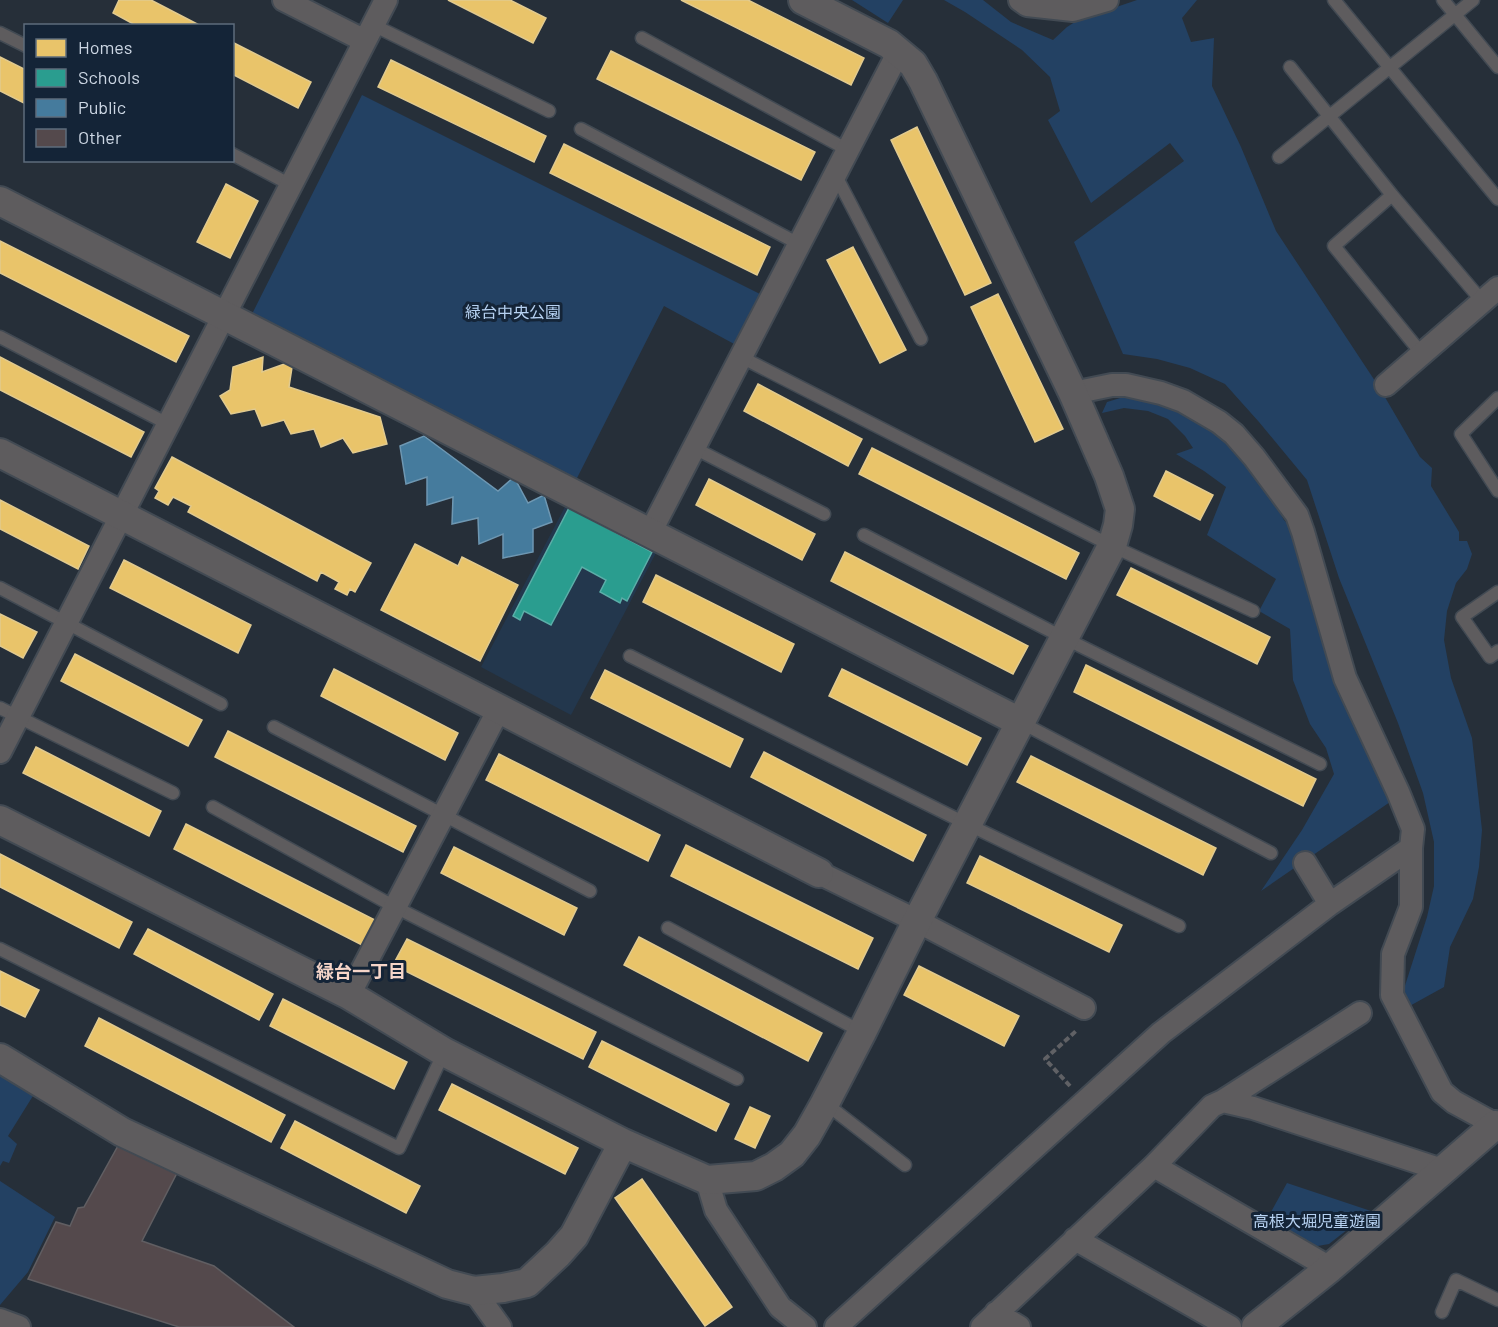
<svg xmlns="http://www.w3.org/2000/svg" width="1498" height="1327" viewBox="0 0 1498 1327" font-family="Barlow,'Noto Sans JP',sans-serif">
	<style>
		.built { fill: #23374d }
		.green { fill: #234163 }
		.homes { fill: #e9c46a; stroke: #e1ca8f; stroke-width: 1.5 }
		.schools { fill: #2a9d8f; stroke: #5baea8; stroke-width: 1.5 }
		.public { fill: #457b9d; stroke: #6e97b2; stroke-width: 1.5 }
		.building { fill: #54494c; stroke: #605e62; stroke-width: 1.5 }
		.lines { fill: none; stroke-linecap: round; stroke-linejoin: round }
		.service-casing { stroke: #424a53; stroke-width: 15 }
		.minor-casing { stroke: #424a53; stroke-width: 26 }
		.tertiary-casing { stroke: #424a53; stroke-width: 32 }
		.path { stroke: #606165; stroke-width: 4; stroke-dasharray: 6 3; stroke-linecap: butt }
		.service { stroke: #5e5c5e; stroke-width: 12 }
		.minor { stroke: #5e5c5e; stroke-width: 22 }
		.tertiary { stroke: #5e5c5e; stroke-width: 28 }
		.labels { text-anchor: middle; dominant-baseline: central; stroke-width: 6; stroke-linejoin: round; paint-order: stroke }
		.park-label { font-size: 16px; fill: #b6d1f1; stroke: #142437 }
		.neighbourhood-label { font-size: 18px; font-weight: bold; fill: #f5d5c9; stroke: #142437 }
	</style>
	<rect width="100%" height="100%" fill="#262f39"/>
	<path class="built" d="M568,501l90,48 -87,166 -90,-48z"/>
	<path class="green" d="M852,0h51l-15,23z
		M944,0h39l28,22 42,18 14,-13 11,-7 59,-20h60l-15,18 9,24 23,-4 -2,48 29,61 35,84 103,156 41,70 12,11 -1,18 28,46v9h8l5,13 -5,15 -11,14 -9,28 -3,29 7,38 21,60 10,92 -3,37 -6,32 -23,48 -6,40 -38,21 -4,-13 25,-78 7,-31v-44l-11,-49 -25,-70 -59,-145 -32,-98 -48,-58 -34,-38 -35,-16 -33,-9 -34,-5 -49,-112 110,-81 -14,-18 -79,60 -43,-83 12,-9 -10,-34 -28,-27 -57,-38z
		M362,95l402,201 -28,49 -72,-39 -89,176 -325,-164z
		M1130,395l28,5 43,17 50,46 33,57 6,6 4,8 40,147 56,121 -129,89 41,-61 32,-56 -8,-26 -16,-24 -17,-44 -3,-51 -31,-18 17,-32 -69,-44 19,-48 -22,-16 -28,-17 17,-6 -8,-12 -17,-17 -20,-8 -24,-3 -22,5 5,-11z
		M0,1070l36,21 -28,45 9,8 -8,19 -6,-2 -3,5z
		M0,1181l55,36 -27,55 -28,33z
		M1287,1183l84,28 -42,33 -17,3 -46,-26z"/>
	<path class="homes" d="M119,0h32l50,26h-64l-24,-13z
		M448,0h62l36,18 -13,25z
		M681,0h67l116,58 -13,27z
		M232,42l79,40 -13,26 -66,-34z
		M611,51l204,101 -14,28 -204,-101z
		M0,57l26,13v34l-26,-13z
		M391,60l155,76 -12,26 -156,-75z
		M917,127l74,156 -26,12 -74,-155z
		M564,144l206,103 -13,28 -207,-102z
		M226,184l32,17 -28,57 -33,-16z
		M0,241l189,95 -13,26 -176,-89z
		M853,247l53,103 -26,13 -53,-103z
		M998,294l65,135 -28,13 -64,-135z
		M0,357l144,75 -13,25 -131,-67z
		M263,357l-1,15 31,-11 -4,26 91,30 7,27 -34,9 -10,-15 -22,9 -7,-18 -23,5 -7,-14 -22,6 -7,-17 -24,5 -11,-18 10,-6 3,-23z
		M758,384l104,55 -14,27 -104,-55z
		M872,448l207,105 -13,26 -207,-105z
		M172,457l199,106 -16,29 -5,-3 -3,6 -12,-6 4,-7 -18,-10 -4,9 -129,-69 3,-6 -18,-9 -5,8 -13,-7 4,-7 -4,-3z
		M1166,471l47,24 -13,25 -46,-24z
		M709,479l106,55 -13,26 -106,-55z
		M0,500l89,46 -11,23 -78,-40z
		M415,544l43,22 4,-9 56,28 -38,76 -99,-51z
		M845,552l183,94 -15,28 -182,-93z
		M124,560l127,65 -13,28 -128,-65z
		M1131,568l139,69 -13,27 -140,-69z
		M656,575l138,69 -13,28 -138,-70z
		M0,614l37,18 -14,26 -23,-12z
		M75,654l127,66 -14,26 -127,-65z
		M1086,665l230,114 -13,27 -229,-114z
		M334,669l124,64 -13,27 -124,-64z
		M842,669l139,69 -14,27 -138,-69z
		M605,670l138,69 -13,28 -139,-69z
		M228,731l188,95 -13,26 -188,-95z
		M36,747l125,64 -12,25 -126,-63z
		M764,752l162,83 -13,26 -162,-84z
		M499,754l161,81 -12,26 -162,-81z
		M1031,756l185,92 -13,27 -186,-93z
		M186,824l189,96 -13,25 -188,-96z
		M686,845l187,93 -15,31 -187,-93z
		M454,847l123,61 -13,27 -123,-62z
		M0,854l132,68 -13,26 -119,-61z
		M980,856l142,69 -13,27 -142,-69z
		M148,929l125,65 -14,26 -125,-66z
		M639,937l183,96 -14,28 -184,-96z
		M407,939l189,93 -13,27 -190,-94z
		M919,966l100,50 -15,30 -100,-51z
		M0,971l39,19 -14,27 -25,-12z
		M283,999l124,63 -13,27 -124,-63z
		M99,1018l186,97 -14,27 -186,-96z
		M602,1041l127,63 -13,27 -127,-64z
		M452,1084l126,64 -13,26 -126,-64z
		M750,1107l20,9 -15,32 -20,-9z
		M295,1121l125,65 -14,27 -125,-65z
		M642,1179l90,128 -27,19 -90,-128z"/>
	<path class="schools" d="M571,504l25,13 -2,4 58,31 -25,49 -5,-3 -2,5 -20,-11 6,-12 -24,-13 -31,58 -27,-14 -4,9 -7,-4z"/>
	<path class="public" d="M424,436l74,55 16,-14 14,26 16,-8 8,27 -19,7v23l-30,6v-24l-24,10 -1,-26 -26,6 1,-27 -26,8v-28l-21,7 -6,-38z"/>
	<path class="building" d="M119,1144l59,27 -36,70 72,25 80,61h-115l-151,-48 28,-57 14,4 8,-18 6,-1z"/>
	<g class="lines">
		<g class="service-casing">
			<path id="service" d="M1334,0l164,199
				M1443,0l55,67
				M373,25l176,86
				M0,33l26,13
				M642,38l206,112
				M1290,67l102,128 90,106
				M581,129l218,115
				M232,154l59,31
				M1279,157l194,-157
				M835,174l86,165
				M1392,195l-58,51 88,108
				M0,337l168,87
				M741,357l371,189 141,65
				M1498,398l-37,36 37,57
				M694,448l130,66
				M864,535l200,103 256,126
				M0,588l221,116
				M1498,592l-36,25 28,40 8,-6
				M630,656l337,168 212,102
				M0,708l173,85
				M1020,722l251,131
				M274,727l316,164
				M213,807l182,100 342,172
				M668,928l194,104
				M0,949l399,199 45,-96
				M825,1103l80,62
				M1442,1312l14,-32 42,20"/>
		</g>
		<g class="minor-casing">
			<path id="minor" d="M284,0l81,41
				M1020,0l7,5 46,5 34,-10
				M1386,385l112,-97
				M1073,393l39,-8h14l35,8 22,8 36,21 15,12 20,23 43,58 6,17 42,146 53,114 15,37 -2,19v59l-18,47 -1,41 50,97 12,10 44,24
				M650,533l249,-482
				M0,752l386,-752
				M1305,863l25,41
				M819,873l98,48 167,87
				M349,995l150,-286
				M1223,1101l137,-88
				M1154,1166l176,102
				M707,1180l9,30 64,97 25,20
				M1075,1239l155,88
				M474,1291l26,36
				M996,1313l23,14
				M0,1320l19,7
				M836,1327l325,-294 169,-129 81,-56
				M982,1327l172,-161 58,-60 11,-5 30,7 189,62"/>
		</g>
		<g class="tertiary-casing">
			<path id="tertiary" d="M0,201l1020,521
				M0,453l819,420
				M0,820l349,175 95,57 179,91 84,37 49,-4 18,-9 18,-13 15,-19 18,-32 37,-71 55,-111 195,-375 6,-21 2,-16 -11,-33 -36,-83 -150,-312 -10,-17 -24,-20 -86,-44
				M0,1058l122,74 325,152 27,7 29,-3 24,-5 31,-29 16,-18 49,-93
				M1256,1327l74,-59 165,-143"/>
		</g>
		<path class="path" d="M1070,1086l-25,-27 31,-28"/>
		<use href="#service" class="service"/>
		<use href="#minor" class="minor"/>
		<use href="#tertiary" class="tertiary"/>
	</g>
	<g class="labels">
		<g class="park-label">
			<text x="513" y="311">緑台中央公園</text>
			<text x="1317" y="1220">高根大堀児童遊園</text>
		</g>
		<g class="neighbourhood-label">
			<text x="361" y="971">緑台一丁目</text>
		</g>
	</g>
	<rect x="24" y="24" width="210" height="138" fill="#142437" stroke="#5e6c7c" stroke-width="1.5"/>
	<rect x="36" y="39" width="30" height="18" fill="#e9c46a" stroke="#5e6c7c" stroke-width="1.5"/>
	<text x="78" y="54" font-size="18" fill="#cdd7e4">Homes</text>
	<rect x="36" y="69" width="30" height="18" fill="#2a9d8f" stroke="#5e6c7c" stroke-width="1.5"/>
	<text x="78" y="84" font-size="18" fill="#cdd7e4">Schools</text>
	<rect x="36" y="99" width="30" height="18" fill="#457b9d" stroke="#5e6c7c" stroke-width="1.5"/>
	<text x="78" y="114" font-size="18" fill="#cdd7e4">Public</text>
	<rect x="36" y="129" width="30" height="18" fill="#54494c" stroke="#5e6c7c" stroke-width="1.5"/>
	<text x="78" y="144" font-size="18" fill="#cdd7e4">Other</text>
</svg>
